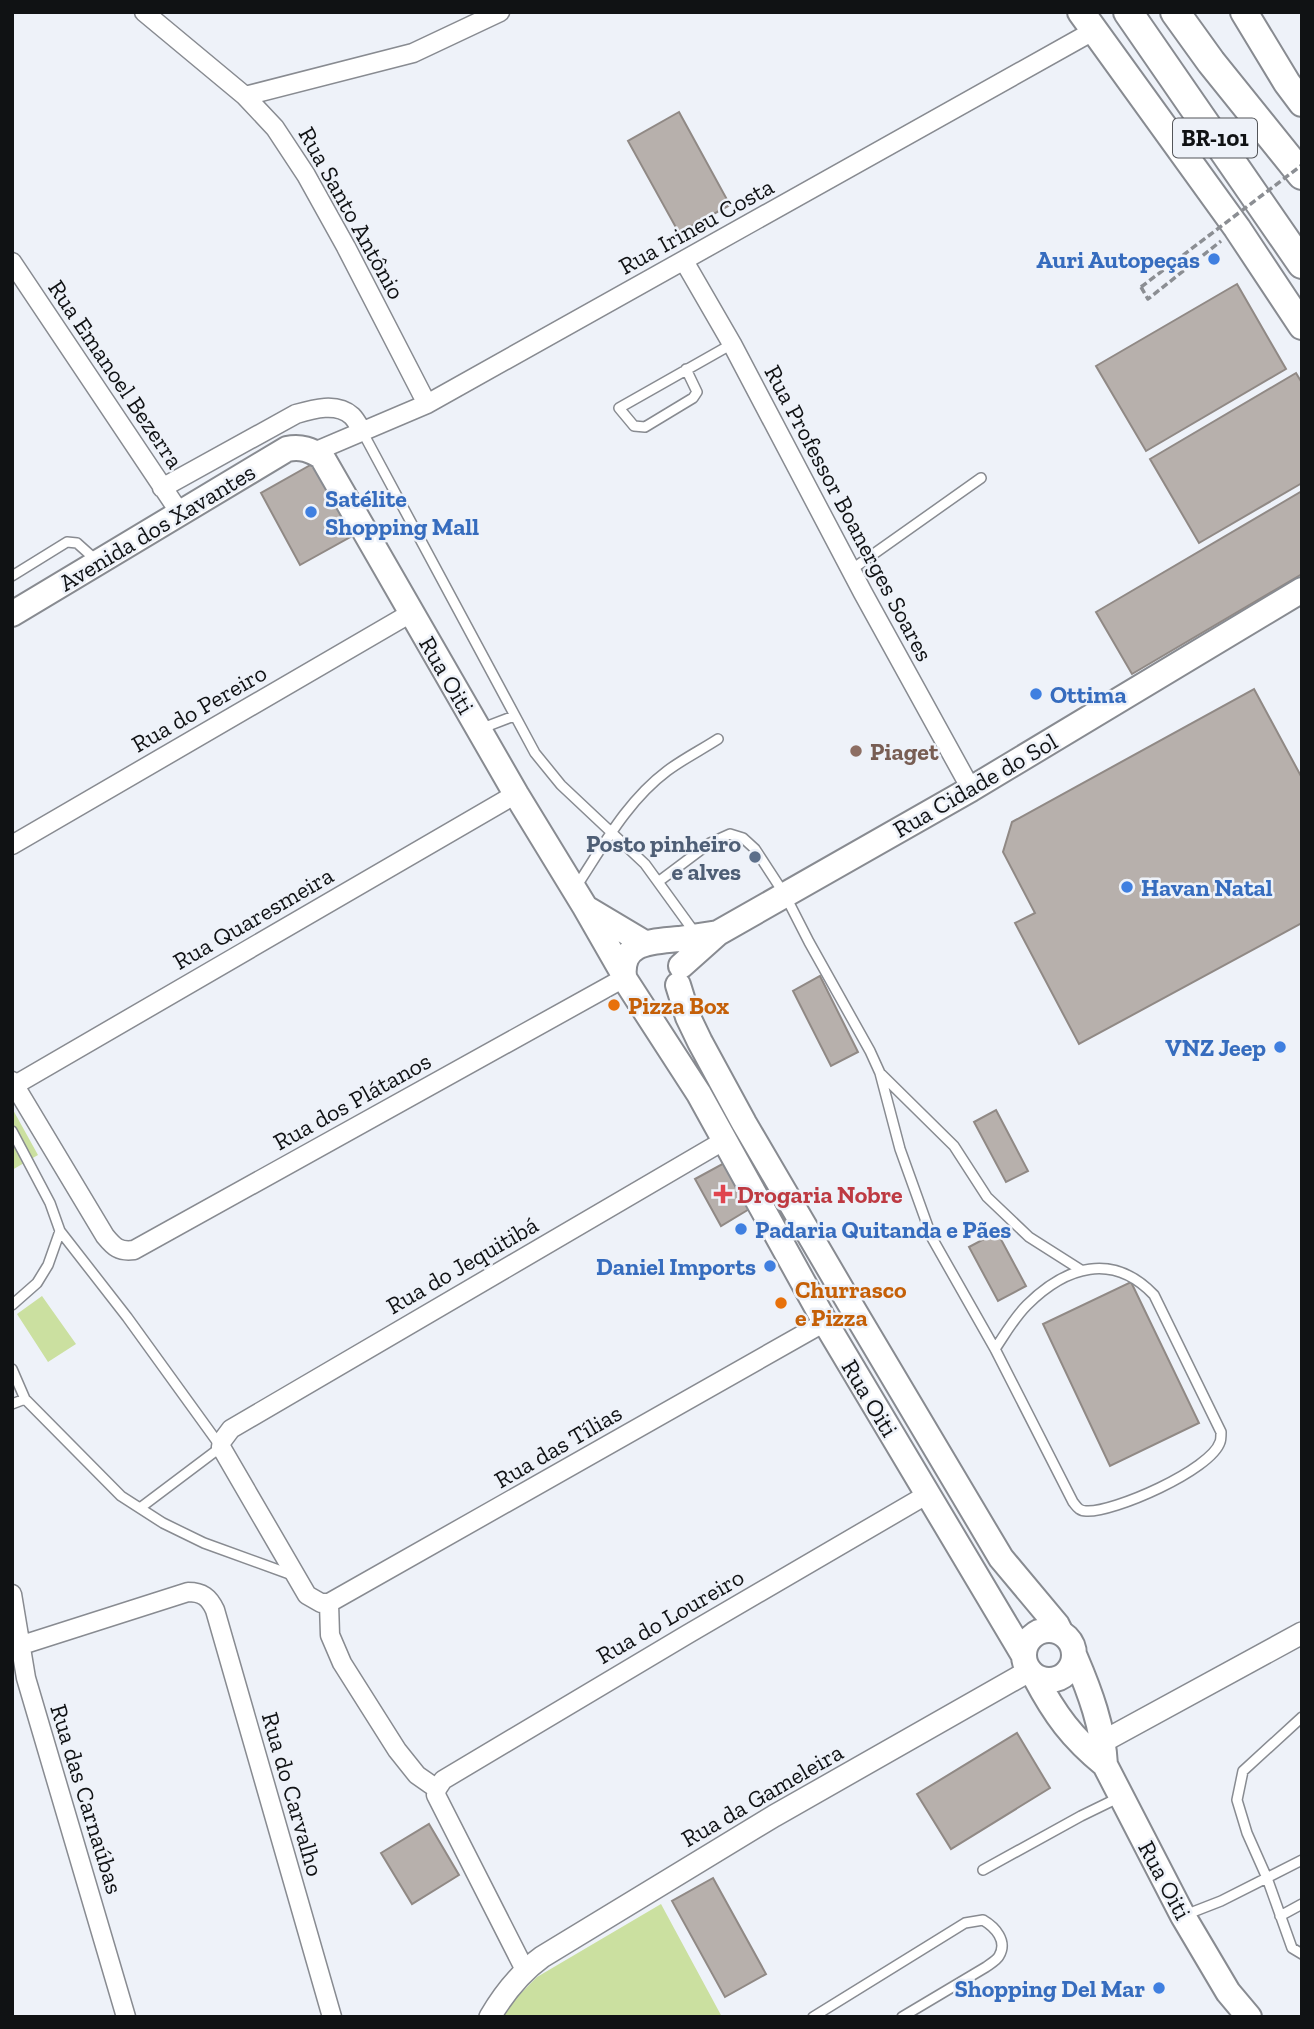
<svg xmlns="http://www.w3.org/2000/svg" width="1314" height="2029" viewBox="0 0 1314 2029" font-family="'Zilla Slab',serif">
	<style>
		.green { fill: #cbe0a0 }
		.building { fill: #b7b0ac; stroke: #908985; stroke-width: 2 }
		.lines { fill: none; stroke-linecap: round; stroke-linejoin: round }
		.service-casing { stroke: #888b91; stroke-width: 12 }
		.minor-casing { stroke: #888b91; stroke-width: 21 }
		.tertiary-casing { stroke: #888b91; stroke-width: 24 }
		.secondary-casing { stroke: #888b91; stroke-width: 28 }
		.primary-casing { stroke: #888b91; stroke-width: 30 }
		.trunk-casing { stroke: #888b91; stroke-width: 32 }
		.path { stroke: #8b8e93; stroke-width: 3.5; stroke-dasharray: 7 3.5; stroke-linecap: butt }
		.service { stroke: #fff; stroke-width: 9 }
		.minor { stroke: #fff; stroke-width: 18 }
		.tertiary { stroke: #fff; stroke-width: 21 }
		.secondary { stroke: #fff; stroke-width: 24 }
		.primary { stroke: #fff; stroke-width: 26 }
		.trunk { stroke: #fff; stroke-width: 28 }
		.path-bridge { stroke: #8b8e93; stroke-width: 3.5; stroke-dasharray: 7 3.5; stroke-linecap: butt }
		.shop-dot { fill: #3f7fe0; stroke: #eef2f9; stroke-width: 2.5 }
		.education-dot { fill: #8d6e63; stroke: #eef2f9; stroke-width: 2.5 }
		.service-dot { fill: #5c6f8a; stroke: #eef2f9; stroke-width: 2.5 }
		.food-dot { fill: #e8710a; stroke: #eef2f9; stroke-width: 2.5 }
		.health-dot { fill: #e0444e; stroke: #eef2f9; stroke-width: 2.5 }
		.labels { text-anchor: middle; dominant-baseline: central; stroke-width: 5; stroke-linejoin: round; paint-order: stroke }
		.shield { fill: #eef2f9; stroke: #535559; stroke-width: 2 }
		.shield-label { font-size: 23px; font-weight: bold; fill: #101214 }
		.street-label { font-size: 24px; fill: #101214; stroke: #eef2f9 }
		.shop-label { font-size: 24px; font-weight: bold; fill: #366cbe; stroke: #eef2f9; text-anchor: end }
		.education-label { font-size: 24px; font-weight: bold; fill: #785e54; stroke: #eef2f9; text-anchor: start }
		.service-label { font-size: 24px; font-weight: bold; fill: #4e5e75; stroke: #eef2f9; text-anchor: end }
		.food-label { font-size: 24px; font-weight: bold; fill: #c56008; stroke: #eef2f9; text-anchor: start }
		.health-label { font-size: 24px; font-weight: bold; fill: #be3a42; stroke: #eef2f9; text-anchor: start }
	</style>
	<rect width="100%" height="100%" fill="#eef2f9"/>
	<path class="green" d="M12,1108l26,47 -26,15z
		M42,1296l34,48 -28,18 -31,-48z
		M661,1904l61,113h-219l12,-18 22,-22z"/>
	<path class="building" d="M679,112l51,93 -51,28 -51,-92z
		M1237,284l49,85 -140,82 -50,-85z
		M1296,373l6,10v100l-103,60 -49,-84z
		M321,459l40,72 -61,34 -39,-72z
		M1302,491v83l-170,100 -36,-62z
		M1254,689l48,89v145l-223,121 -64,-121 20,-10 -32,-61 9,-30z
		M820,976l38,76 -27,14 -38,-75z
		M996,1110l32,61 -22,11 -32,-60z
		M726,1162l25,46 -30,18 -26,-47z
		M997,1232l29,54 -28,15 -29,-54z
		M1131,1282l68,141 -89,43 -67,-142z
		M1017,1733l33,55 -99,61 -34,-55z
		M429,1824l30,51 -47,29 -31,-51z
		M713,1878l53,96 -41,23 -53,-96z"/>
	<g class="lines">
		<g class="service-casing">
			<path id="service" d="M686,369l11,23 -4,6 -48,29 -11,-1 -15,-18 113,-64
				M362,431l173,322 26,32 84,79 50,69
				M851,570l130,-92
				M12,576l55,-34 10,1 20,18
				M480,729l34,-13
				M658,882l52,-39 20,-9 13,4 12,11 30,46 24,47 61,109 10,22 20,76 32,89 63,111 78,153c4,5 6,9 13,9 27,2 125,-41 134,-69 1,-2 1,-7 1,-10l-67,-137c-41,-43 -88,-29 -127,10 -13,13 -22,29 -32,44
				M576,887c27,-41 51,-86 91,-116 16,-12 34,-21 51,-32
				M880,1073l74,73 33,51 42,40 52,33
				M12,1131l38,72 10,28 -12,34 -11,18 -25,22
				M60,1231l67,86 94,130 -81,61
				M12,1369l13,30 96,97 42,27 41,20 91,33
				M12,1404l13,-5
				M1302,1717l-59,54 -6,29 10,33 20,45 25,70 10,6
				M983,1870l98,-54 39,-19
				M1185,1915l36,-14 81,-41
				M1280,1916l22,-12
				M813,2017l152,-94 18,-3c12,7 25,21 16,36 -2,4 -9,8 -13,11l-84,50"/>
		</g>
		<g class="minor-casing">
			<path id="minor" d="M144,12l101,84 30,32 31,47 40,72 81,157
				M245,96l168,-43 87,-41
				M684,261l48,83 131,249 108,196
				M12,262l168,251
				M314,452l113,-48 668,-374
				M162,488l134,-74c17,-5 41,-12 56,2 4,4 7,10 10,15
				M12,845l399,-232
				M12,1081l93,155c9,11 14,16 29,14l490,-272
				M15,1085l501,-291
				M725,1140l-494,289 -9,12 -1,6 86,148 14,8h8l496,-281
				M12,1594l14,84 100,339
				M329,1603l1,32 12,28 55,87 20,25 20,14
				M12,1647l10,-2 166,-53c14,0 21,5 27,18l117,407
				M525,1970l-89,-175 1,-6 6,-9 245,-146 240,-140"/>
		</g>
		<g class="tertiary-casing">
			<path id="tertiary" d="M1104,1741l198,-108
				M490,2017c14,-24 30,-44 52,-60l232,-141 255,-145"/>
		</g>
		<g class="secondary-casing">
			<path id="secondary" d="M12,614l275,-165c14,-3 24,1 35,8l194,337 69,113 39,68
				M586,908l57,34
				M718,933c-13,2 -26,4 -39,6 -28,3 -59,2 -55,39l75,116 126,228 198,332
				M681,966l37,-33 253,-144 331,-199
				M678,985l10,32 12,25 44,81 106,181 151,254 56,67 4,8
				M1024 1655a25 25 0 1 1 50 0a25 25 0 1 1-50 0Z
				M1075,1657c15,35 28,70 30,108l78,151 45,76 21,25
				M1035,1677c20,38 37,61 70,88"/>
		</g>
		<g class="primary-casing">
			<path id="primary" d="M1081,12l156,216 65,98
				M1244,12l43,71 15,20"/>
		</g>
		<g class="trunk-casing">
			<path id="trunk" d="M1128,12l174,252
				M1175,12l36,50 91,113"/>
		</g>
		<path class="path" d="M1141,287l7,12 73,-58"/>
		<use href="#service" class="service"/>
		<use href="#minor" class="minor"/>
		<use href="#tertiary" class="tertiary"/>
		<use href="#secondary" class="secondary"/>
		<use href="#primary" class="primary"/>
		<use href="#trunk" class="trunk"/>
		<path class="path-bridge" d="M1141,287l161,-122"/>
	</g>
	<g class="shop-dot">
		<circle cx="1214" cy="259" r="7"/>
		<circle cx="311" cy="512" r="7"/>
		<circle cx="1036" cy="694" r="7"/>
		<circle cx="1127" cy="887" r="7"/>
		<circle cx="1280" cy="1047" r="7"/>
		<circle cx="741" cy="1229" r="7"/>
		<circle cx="770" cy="1266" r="7"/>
		<circle cx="1159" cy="1988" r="7"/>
	</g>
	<circle class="education-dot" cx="856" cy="751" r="7"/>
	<circle class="service-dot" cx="755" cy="857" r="7"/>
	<g class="food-dot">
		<circle cx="614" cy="1005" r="7"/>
		<circle cx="781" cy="1303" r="7"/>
	</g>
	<path class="health-dot" d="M719.5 1183.5h7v7h7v7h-7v7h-7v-7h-7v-7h7z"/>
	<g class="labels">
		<rect class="shield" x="1173" y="118.5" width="84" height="39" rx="5"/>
		<g class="shield-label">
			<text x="1215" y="138">BR-101</text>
		</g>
		<g class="street-label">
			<text transform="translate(352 213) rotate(61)">Rua Santo Antônio</text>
			<text transform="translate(696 226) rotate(-29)">Rua Irineu Costa</text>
			<text transform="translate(116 374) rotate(56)">Rua Emanoel Bezerra</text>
			<text transform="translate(849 513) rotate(62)">Rua Professor Boanerges Soares</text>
			<text transform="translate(157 527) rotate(-31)">Avenida dos Xavantes</text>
			<text transform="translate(447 675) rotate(60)">Rua Oiti</text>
			<text transform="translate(199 708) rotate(-30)">Rua do Pereiro</text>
			<text transform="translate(975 785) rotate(-30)">Rua Cidade do Sol</text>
			<text transform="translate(253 918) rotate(-30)">Rua Quaresmeira</text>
			<text transform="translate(352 1101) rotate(-29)">Rua dos Plátanos</text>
			<text transform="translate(462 1265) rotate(-30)">Rua do Jequitibá</text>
			<text transform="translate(870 1398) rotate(59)">Rua Oiti</text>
			<text transform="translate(558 1446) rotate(-30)">Rua das Tílias</text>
			<text transform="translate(670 1616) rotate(-30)">Rua do Loureiro</text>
			<text transform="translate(293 1794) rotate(74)">Rua do Carvalho</text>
			<text transform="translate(762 1795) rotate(-30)">Rua da Gameleira</text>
			<text transform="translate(87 1799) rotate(73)">Rua das Carnaúbas</text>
			<text transform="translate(1165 1880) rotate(62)">Rua Oiti</text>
		</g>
		<g class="shop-label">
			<text x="1200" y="259">Auri Autopeças</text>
			<text x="325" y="498" text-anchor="start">Satélite<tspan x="325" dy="28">Shopping Mall</tspan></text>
			<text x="1050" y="694" text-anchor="start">Ottima</text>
			<text x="1141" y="887" text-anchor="start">Havan Natal</text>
			<text x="1266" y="1047">VNZ Jeep</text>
			<text x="755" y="1229" text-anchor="start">Padaria Quitanda e Pães</text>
			<text x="756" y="1266">Daniel Imports</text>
			<text x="1145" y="1988">Shopping Del Mar</text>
		</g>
		<g class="education-label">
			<text x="870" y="751">Piaget</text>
		</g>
		<g class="service-label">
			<text x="741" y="843">Posto pinheiro<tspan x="741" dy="28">e alves</tspan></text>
		</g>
		<g class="food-label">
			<text x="628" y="1005">Pizza Box</text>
			<text x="795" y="1289">Churrasco<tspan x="795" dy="28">e Pizza</tspan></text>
		</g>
		<g class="health-label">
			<text x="737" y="1194">Drogaria Nobre</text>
		</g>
	</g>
	<rect width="1314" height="2029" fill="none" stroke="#101214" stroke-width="28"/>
</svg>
